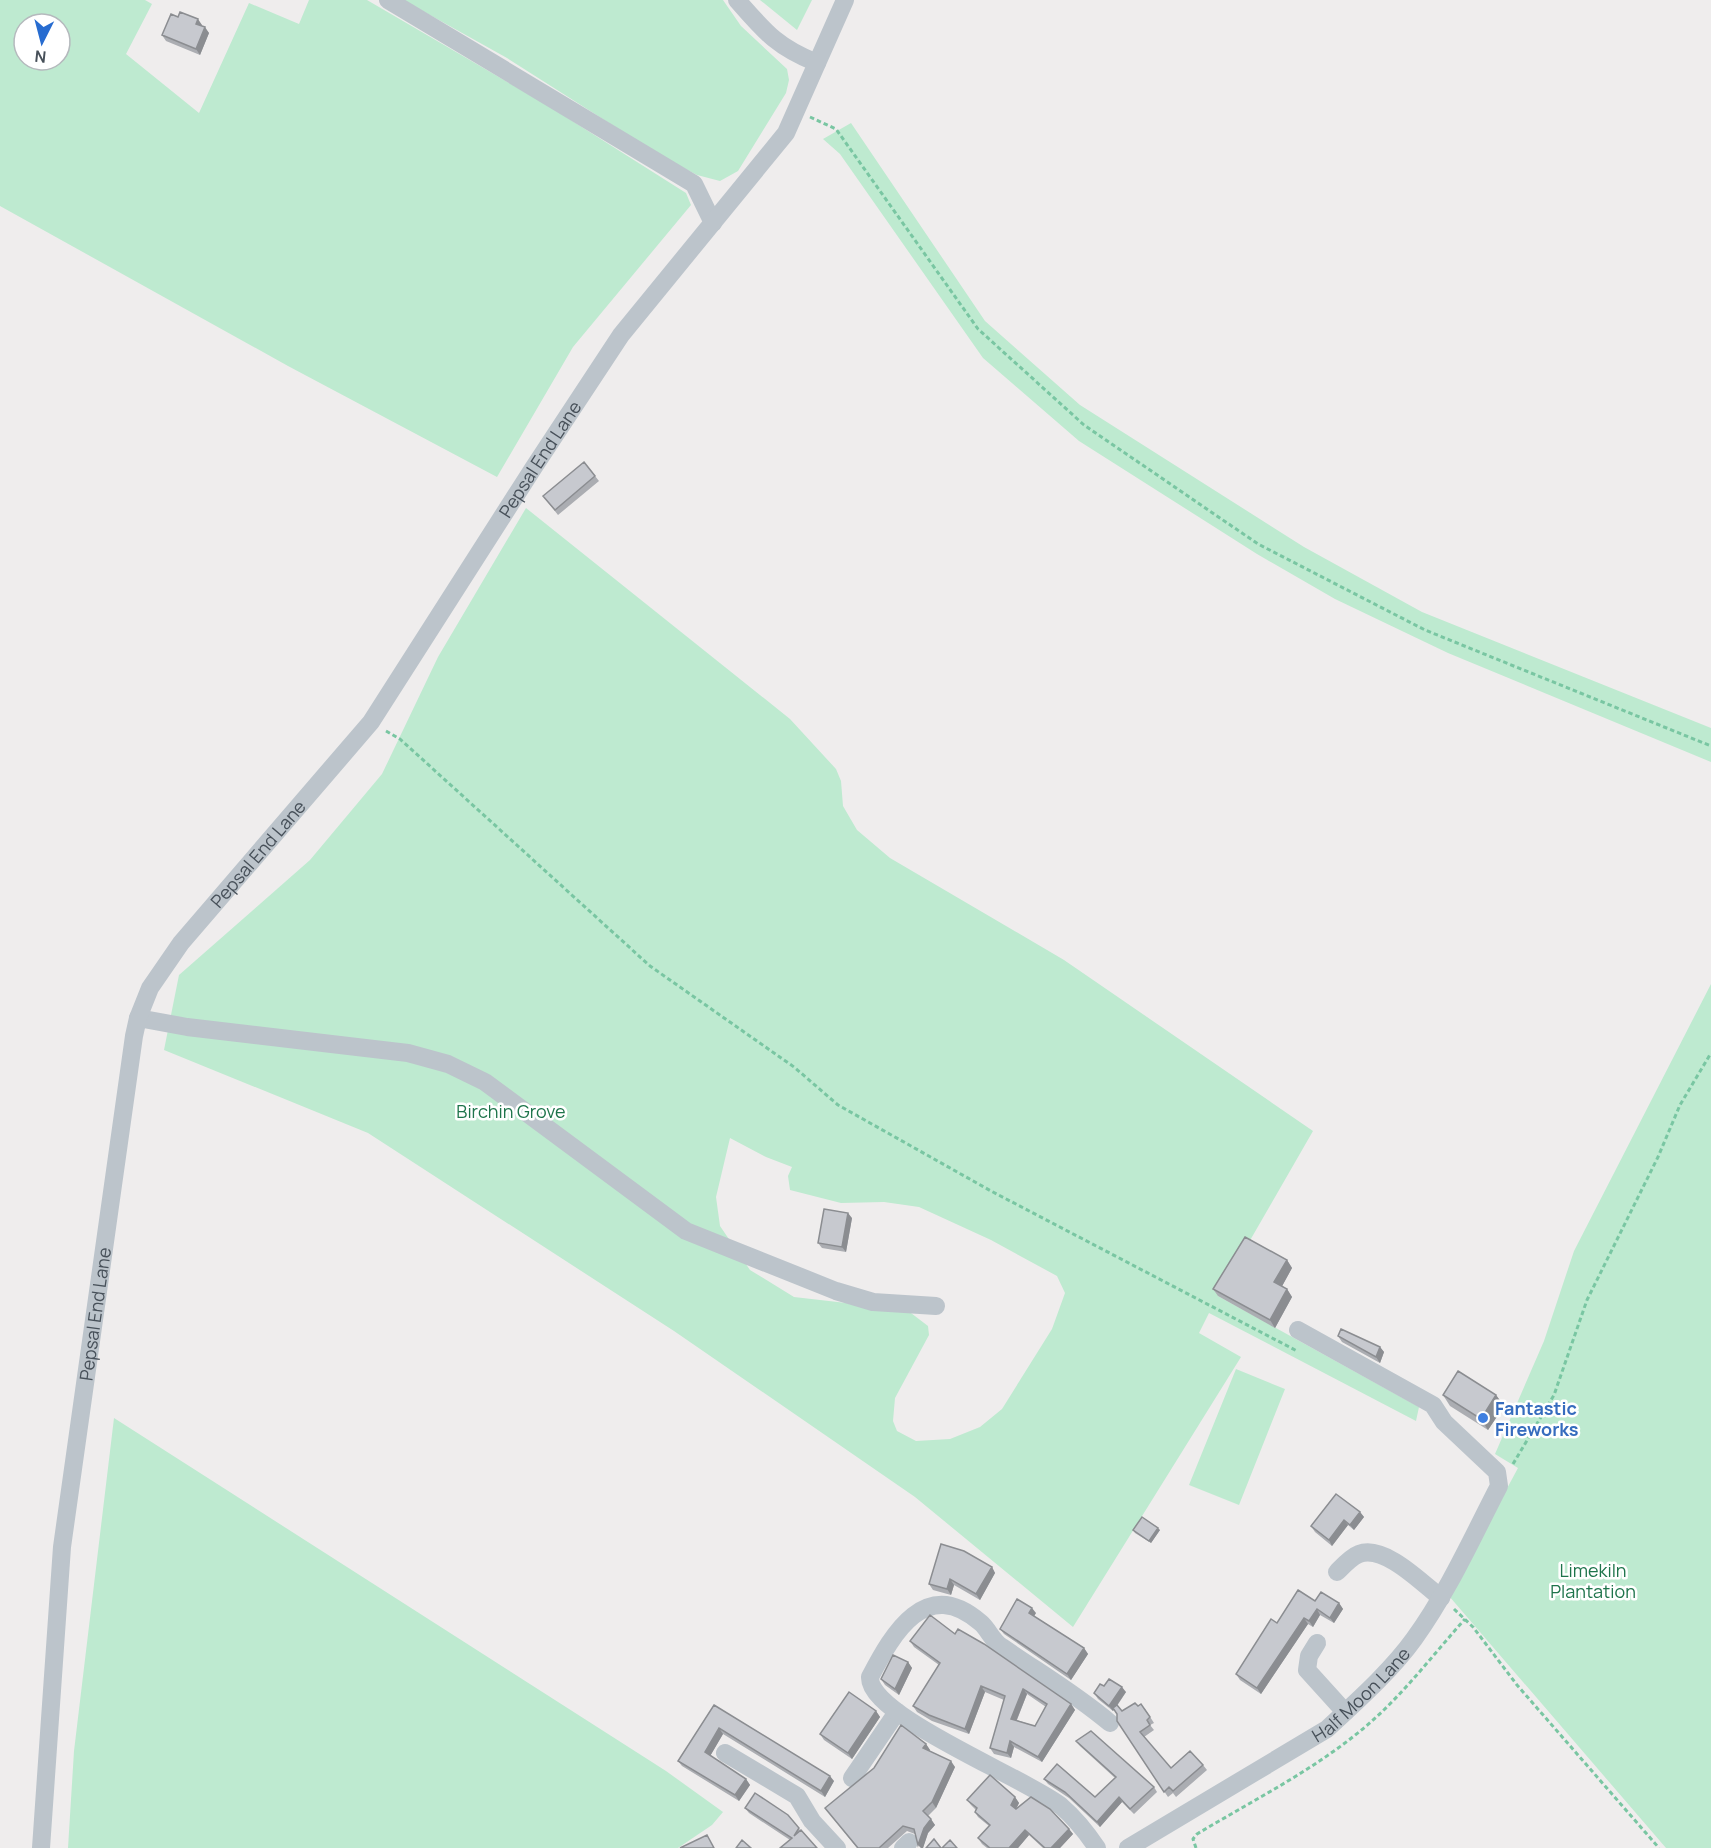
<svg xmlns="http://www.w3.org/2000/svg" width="1711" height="1848" viewBox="0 0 1711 1848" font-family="Manrope,sans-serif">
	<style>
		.green { fill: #beead0; fill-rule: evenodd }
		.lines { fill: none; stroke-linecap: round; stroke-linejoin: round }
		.path { stroke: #79c6a2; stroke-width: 3; stroke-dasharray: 4.5 3; stroke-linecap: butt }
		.minor { stroke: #bcc4cb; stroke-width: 18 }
		.wall { fill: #abadb2; fill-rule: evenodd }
		.shaded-wall { fill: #8b8d91 }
		.building { fill: #c7c9cf; stroke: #8b8d91; stroke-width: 1.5; fill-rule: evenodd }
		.shop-dot { fill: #3f7fe0; stroke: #fff; stroke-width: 2 }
		.labels { text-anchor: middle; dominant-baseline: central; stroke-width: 5; stroke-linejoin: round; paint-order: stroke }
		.street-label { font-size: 18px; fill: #475059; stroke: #fff }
		.park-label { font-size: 18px; fill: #1e744b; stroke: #fff }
		.shop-label { font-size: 18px; font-weight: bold; fill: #366cbe; stroke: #fff; text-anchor: start }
	</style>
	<rect width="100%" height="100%" fill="#efeded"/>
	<path class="green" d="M0,0h145l7,4 -26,50 73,59 50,-110 50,21 10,-24h58l180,105 139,88 5,12 -118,142 -76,130 -209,-111 -288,-160zM24,24h36v36h-36z
		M403,0h320l18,26 46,43 2,11 -3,13 -48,78 -18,10 -23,-6 -36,-19 -154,-98z
		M760,0h52l-15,30z
		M851,123l134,198 95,84 224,142 118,65 289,116v34l-263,-109 -113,-54 -78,-45 -178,-113 -96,-83 -143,-204 -17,-15z
		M526,508l264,211 46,50 5,12 2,25 14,24 33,28 174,102 249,171 -95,165 201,111 -3,14 -207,-108 -10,20 42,24 -168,270 -158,-130 -241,-166 -306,-198 -204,-83 15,-75 131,-115 72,-86 56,-117zM730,1138l36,19 26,10 -4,9 2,14 51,13 43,-1 35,5 72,33 66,36 8,17 -13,36 -50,80 -22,18 -30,12 -34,2 -19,-10 -4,-10 2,-23 34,-63 -1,-9 -21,-16 -113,-13 -44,-27 -30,-44 -4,-29z
		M1711,984v864h-45l-217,-252 69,-128 -23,-14 49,-113 30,-90z
		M1236,1369l49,20 -46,116 -50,-20z
		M114,1418l552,353 57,41 -11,13 -34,23h-610l6,-97z"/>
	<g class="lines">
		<path class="path" d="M810,117l26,12 142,200 106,96 174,119 167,86 286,116
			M386,731l14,8 250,227 144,101 44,38 153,86 306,160
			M1513,1464l41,-69 33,-95 71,-143 22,-52 31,-52
			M1454,1609l19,18 44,58 142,163
			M1196,1848l-3,-9 4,-5c55,-33 113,-62 162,-102 40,-32 72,-75 106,-113"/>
		<g class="minor">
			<path d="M388,0l306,184 19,39"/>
			<path d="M737,0c28,32 40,47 80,63"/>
			<path d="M138,1018l49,9 221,26 40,11 37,18 201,149 150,60 37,11 63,4"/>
			<path d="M1337,1572c6,-6 14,-15 22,-18 25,-10 63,29 82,44"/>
			<path d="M1317,1643l-8,13 -2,14 38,42"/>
			<path d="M725,1753l72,43 15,25 25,27"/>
			<path d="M852,1778l45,-66"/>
			<path id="s1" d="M41,1848l21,-301 72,-511 4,-18 12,-30 31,-45 190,-221 163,-255 87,-132 165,-202 59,-133"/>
			<path d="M903,1848l6,-6"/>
			<path d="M1097,1848c-10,-15 -22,-30 -36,-42 -33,-27 -193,-90 -191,-129 23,-44 56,-102 111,-54 8,7 11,18 21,24 36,25 74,47 108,76"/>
			<path id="s2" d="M1128,1848l199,-119c29,-27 64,-58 87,-90 34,-47 58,-101 85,-153l-2,-14 -53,-50 -11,-17 -135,-75"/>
		</g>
	</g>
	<path class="wall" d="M178,17l24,8v1l7,7 -9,22 -34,-14 -4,-6z
		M595,476l4,5 -41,34 -15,-19z
		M852,1218l-6,34 -24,-4 -4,-5z
		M1287,1260l5,8 -10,18 5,3 5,8 -17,31 -57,-32 -5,-7z
		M1338,1336l42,11 4,5 -4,11 -38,-21z
		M1443,1395h53l8,11 -16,24 -38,-24z
		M1360,1512l4,5 -10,13 -6,-5 -16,21 -17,-14 -4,-6z
		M1133,1530h27l-9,13 -16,-10z
		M992,1567l3,6 -15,27 -26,-15 -3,10 -18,-5 -4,-6z
		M1315,1601l24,2 4,6 -9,14 -14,-8 -7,12 -5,-3 -47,70 -21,-14 -4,-6 41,-51z
		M1036,1613l-2,3 50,32 4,6 -17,26 -67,-46 -4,-5z
		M955,1634l116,70 4,6 -33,52 -28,-15 -3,11 -17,-4 -4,-6 14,-48 -19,-8 -16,42 -37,-13 -15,-9 -4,-6 26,-41 -25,-18 -4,-6zM1027,1694l19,13 -11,19 -18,-6z
		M908,1662l4,6 -13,27 -14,-10 -4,-6z
		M1104,1686l22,6 -9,14 5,5 16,-5 7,3 9,14 -4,2 4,5 -10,7 27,31 32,-3 4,5 -31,27 -3,-4 -5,4 -51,-76v-7l-3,-4 -1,1 -15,-12 -4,-6z
		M714,1705l120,76 -9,16 -102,-63 -13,22 36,23 4,6 -11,16 -57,-35 -4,-5z
		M876,1711l4,6 -28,42 -28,-19 -4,-6z
		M1076,1741l78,46 3,5 -23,22 -12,-12 -22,25 -31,-29 -21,-14 -4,-5 51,18 20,-19 -35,-32z
		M926,1744l4,6 -1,1 26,16 -19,41 -8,8 7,9 -7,8 -5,15h-2l-6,-14 -8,-3 -19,17h-31l-32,-40z
		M1015,1797l4,6 -3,6 53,20 4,5 -13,14h-17l-14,-13 -11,13h-31l-5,-4 -4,-6 11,-12 -11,-9 -3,-5 1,-2 -5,-5 -4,-5z
		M745,1808l56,22 -11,10 -41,-27z"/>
	<path class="shaded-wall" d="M198,19l4,6 -2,4 -4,-5z
		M205,27l4,6 -9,22 -4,-6z
		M848,1213l4,5 -6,34 -4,-5z
		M1287,1260l5,8 -12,22 -6,-8z
		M1287,1289l5,8 -17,31 -5,-8z
		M1380,1347l4,5 -4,11 -4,-6z
		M1496,1395l8,11 -16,24 -7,-11z
		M1360,1512l4,5 -10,13 -4,-5z
		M1344,1520l4,5 -16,21 -3,-6z
		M1158,1528l2,2 -9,13 -2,-2z
		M992,1567l3,6 -15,27 -4,-6z
		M950,1579l4,6 -3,10 -4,-6z
		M1339,1603l4,6 -9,14 -4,-5z
		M1032,1608l4,5 -3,5 -4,-5z
		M1317,1609l3,6 -7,12 -4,-6z
		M1304,1618l4,6 -47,70 -4,-6z
		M1084,1648l4,6 -17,26 -4,-6z
		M908,1662l4,6 -13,27 -4,-6z
		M981,1686l4,6 -16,42 -4,-5z
		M1122,1687l4,5 -13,19 -4,-5z
		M1023,1689l4,5 -12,30 -4,-5z
		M1071,1704l4,6 -33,52 -4,-5z
		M876,1711l4,6 -28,42 -4,-6z
		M719,1728l4,6 -14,24 -4,-6z
		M1010,1741l4,6 -3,11 -4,-5z
		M926,1744l4,6 -3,4 -4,-6z
		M951,1761l4,6 -19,41 -4,-6z
		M830,1776l4,5 -9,16 -4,-6z
		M746,1779l4,6 -11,16 -4,-6z
		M1015,1797l4,6 -4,8 -4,-6z
		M1119,1797l3,5 -22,25 -3,-5z
		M931,1819l4,6 -7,8 -5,15h-2l-3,-3 6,-17z
		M1069,1829l4,5 -13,14h-9z
		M1025,1830l4,5 -11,13h-9z"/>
	<path class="building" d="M180,12l18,7 -2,5 9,3 -9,22 -34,-14 9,-21 7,3z
		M584,462l11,14 -40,34 -12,-14z
		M824,1209l24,4 -6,34 -24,-4z
		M1245,1237l42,23 -13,22 13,7 -17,31 -57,-31z
		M1341,1329l39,18 -4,10 -38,-21z
		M1458,1371l38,24 -15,24 -38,-24z
		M1336,1494l24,18 -10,13 -6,-5 -15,20 -18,-14z
		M1142,1517l16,11 -9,13 -16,-11z
		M941,1544l23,7 28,16 -16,27 -26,-15 -3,10 -18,-5z
		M1298,1590l17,11 6,-9 18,11 -9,15 -13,-9 -8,12 -5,-3 -47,70 -21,-14 35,-55 6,4z
		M1017,1599l15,9 -3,5 55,35 -17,26 -67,-45z
		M930,1615l25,19 3,-5 26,15 87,60 -33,53 -28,-16 -3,12 -17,-5 15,-52 -24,-10 -16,43 -36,-14 -16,-9 27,-43 -30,-22zM1023,1689l24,15 -12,22 -24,-7z
		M893,1655l15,7 -13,27 -14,-10z
		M1109,1679l13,8 -13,19 -15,-13 6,-9 4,2z
		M849,1692l27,19 -28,42 -28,-19z
		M1135,1703l3,3 3,-2 9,13 -3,3 3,5 -10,7 31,36 19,-17 13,14 -30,26 -4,-4 -5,5 -47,-71v-7l-4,-6 4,-3 5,6z
		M714,1705l116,71 -9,15 -102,-63 -14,24 41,27 -11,16 -57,-34z
		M901,1725l25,19 -3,4 28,13 -19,41 -9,9 8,8 -7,9 -6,17 -4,-16 -11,-3 -24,22h-21l-33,-40 49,-40z
		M1091,1731l63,56 -24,22 -11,-12 -22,25 -32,-30 -21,-13 13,-15 38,33 21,-20 -40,-36z
		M990,1775l25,22 -4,8 5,4 15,-12 19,12 19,20 -18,19h-6l-20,-18 -16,18h-19l-12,-10 12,-13 -15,-13 2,-4 -10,-8z
		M755,1793l33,22 11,13 -5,8 7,-6 16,18h-37l12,-10 -47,-30z
		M707,1835l7,13h-34z
		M934,1839l7,9h-15z
		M742,1840l9,8h-15z
		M950,1840l7,8h-15z"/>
	<circle class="shop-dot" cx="1483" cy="1418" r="6"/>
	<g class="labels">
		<g class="street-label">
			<text stroke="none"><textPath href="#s1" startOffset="1527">Pepsal End Lane</textPath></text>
			<text stroke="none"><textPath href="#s1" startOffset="1041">Pepsal End Lane</textPath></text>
			<text stroke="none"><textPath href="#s1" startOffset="537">Pepsal End Lane</textPath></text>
			<text stroke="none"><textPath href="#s2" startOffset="280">Half Moon Lane</textPath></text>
		</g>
		<g class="park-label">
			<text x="511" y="1111">Birchin Grove</text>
			<text x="1593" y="1570">Limekiln<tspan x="1593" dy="21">Plantation</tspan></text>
		</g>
		<g class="shop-label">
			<text x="1495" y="1408">Fantastic<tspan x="1495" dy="21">Fireworks</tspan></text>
		</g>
	</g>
	<g transform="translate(42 42) rotate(186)"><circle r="28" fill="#ffffff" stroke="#b5b9bd" stroke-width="1.5"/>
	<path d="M0-4.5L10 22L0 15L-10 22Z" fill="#276cd0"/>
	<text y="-9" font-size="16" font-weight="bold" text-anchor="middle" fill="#475059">N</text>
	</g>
</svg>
